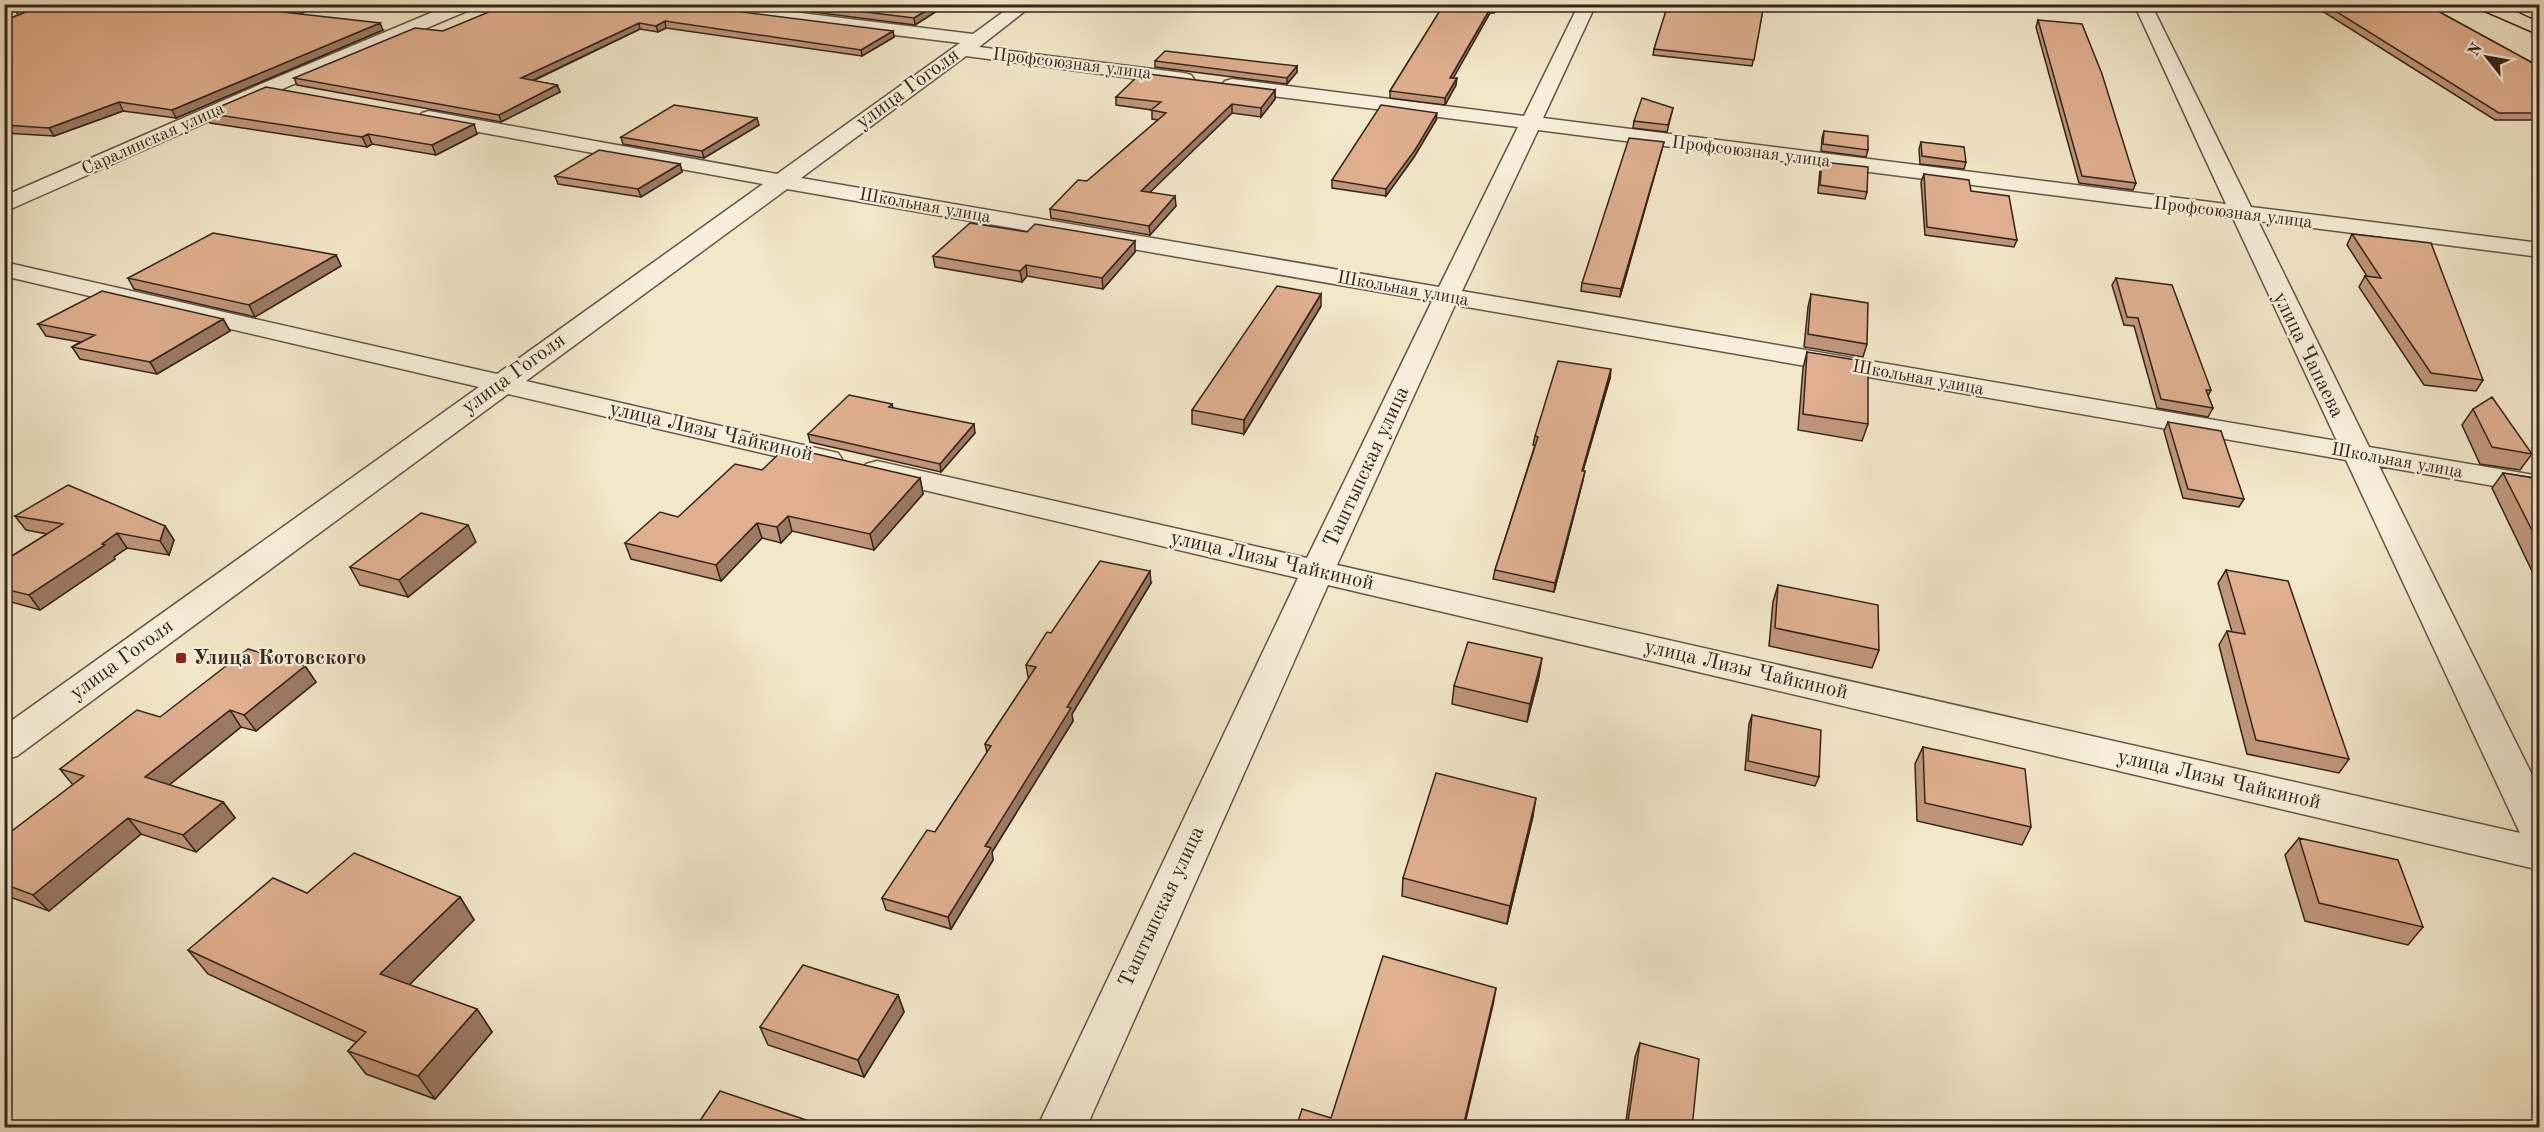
<svg xmlns="http://www.w3.org/2000/svg" width="2544" height="1132" viewBox="0 0 2544 1132" font-family="'Old Standard TT',serif">
	<style>
		.lines { fill: none; stroke-linecap: round; stroke-linejoin: round }
		.minor-casing { stroke: #645647; stroke-width: 3 }
		.tertiary-casing { stroke: #645647; stroke-width: 3 }
		.primary-casing { stroke: #34251c; stroke-width: 3 }
		.minor { fill: #f7efdb; fill-rule: evenodd }
		.tertiary { fill: #f7efdb; fill-rule: evenodd }
		.primary { fill: #f2e7c8; fill-rule: evenodd }
		.wall { fill: #c0967b; stroke: #34251c; stroke-width: 1.5 }
		.shaded-wall { fill: #9c7a64; stroke: #34251c; stroke-width: 1.5 }
		.building { fill: #dfaf8f; stroke: #34251c; stroke-width: 1.5 }
		.poi-dot { fill: #8f2418; stroke: #f7efdb; stroke-width: 2 }
		.labels { text-anchor: middle; dominant-baseline: central; stroke-width: 4.5; stroke-linejoin: round; paint-order: stroke }
		.far-street-label { font-size: 18px; fill: #34251c; stroke: #f7efdb }
		.street-label { font-size: 21px; fill: #34251c; stroke: #f7efdb }
		.poi-label { font-size: 21px; font-weight: bold; fill: #34251c; stroke: #f7efdb; text-anchor: start }
	</style>
	<rect width="100%" height="100%" fill="#f2e7c8"/>
	<filter id="stains"><feTurbulence type="fractalNoise" baseFrequency=".00333" numOctaves="4"/><feColorMatrix values="0 0 0 0 .2 0 0 0 0 .09 0 0 0 0 .02 0 0 0 .5 -.17"/></filter>
	<radialGradient id="worn" r=".72"><stop offset=".6" stop-color="#630" stop-opacity="0"/><stop offset="1" stop-color="#630" stop-opacity=".3"/></radialGradient>
	<g class="lines">
		<g class="minor-casing">
			<path id="minor" d="M452,4h24l-2,4 -199,84 -271,120v-16l257,-112z
				M673,4h54l246,30 41,-30h20l-55,43 205,26 7,2 3,4 -3,4 -7,2 -218,-29 -165,122 638,109 79,-160 -286,-36 -7,-2 -3,-4 3,-4 7,-2 292,37 55,-112h17l-53,114 683,86 -92,-200h17l100,203 289,36v14l-282,-36 111,226 171,29v18l-161,-28 161,325v79l-1212,-285 -242,543h-49l261,-550 -421,-99 -11,-3 -4,-6 4,-6 11,-3 430,97 125,-257 -645,-112 -261,192 312,72 4,6 -4,6 -11,3 -319,-74 -491,362 -13,4v-34l475,-339 -475,-111v-14l493,112 266,-190 -334,-61 -7,-2 -3,-4 3,-4 7,-2 348,63 183,-131 -279,-34zM1538,130l695,88 104,223 -875,-150zM1455,305l891,155 174,373 -1183,-268z"/>
		</g>
		<g class="tertiary-casing">
			<path id="tertiary" d="M17,4h24l-2,4 -35,13v-11z"/>
		</g>
		<g class="primary-casing">
			<path id="primary" d="M2476,4h23l41,19v12l-62,-27z"/>
		</g>
		<use href="#minor" class="minor"/>
		<use href="#tertiary" class="tertiary"/>
		<use href="#primary" class="primary"/>
	</g>
	<path class="wall" d="M30,4h293l-23,10 83,16 -207,88 -53,-7 -69,25 -50,-3v-112l14,-6 -3,-5z
		M750,4h198l-33,21z
		M1412,4h88l-6,9h-4l-37,65 3,7 -11,20 -55,-7v-7l52,-83z
		M1665,4h99l-12,62 -99,-11 1,-6 13,-40h-3z
		M2311,4h114l115,63v53h-45z
		M517,6l376,25 1,6 -32,19 -196,-28 -8,4 -18,-3 -107,52 24,4 3,7 -59,30 -204,-37 -3,-7 149,-47z
		M2038,20l98,163 -3,7 -54,-7 -43,-156z
		M1155,61l142,5v6l-10,12 -132,-17z
		M1275,90v9l-14,18 -29,-4 -82,79 26,14 -26,29 -99,-17 -1,-9 37,-28 71,-61 -6,-1v-9l-36,-5v-8z
		M1673,108l-6,24 -34,-4 1,-7z
		M205,113l272,21 -41,21 -64,-11 -5,3 -157,-24z
		M1436,120l-22,37 -28,39 -54,-8v-8z
		M759,125l-55,33 -81,-14 -2,-7z
		M1824,131l44,19 -2,7 -45,-6 1,-13z
		M1921,142l45,20 -2,7 -44,-5 -1,-15z
		M1662,149l-42,148 -39,-6 1,-8z
		M1822,162l45,30 -2,7 -47,-6 2,-24z
		M680,164l2,8 -41,25 -83,-13 -3,-8z
		M1924,174l47,17 46,49 -3,7 -89,-12 -4,-53z
		M1027,232l108,20 -32,37 -76,-13 -5,6 -87,-15 -2,-11z
		M2352,234l131,146 -7,11 -52,-6 -65,-98 6,-11h2l-20,-31z
		M336,255l5,11 -86,51 -121,-28 -6,-11z
		M2116,278l95,112 -3,6 5,12 -5,9 -51,-9 -23,-82 -10,-1 -12,-40z
		M1811,294l56,50 -4,13 -59,-10 4,-40z
		M1321,306l-77,128 -52,-10v-14z
		M223,319l7,12 -73,43 -77,-15 -8,-12 8,-5 -34,-6 -8,-12z
		M1807,352l61,72 -6,17 -64,-11 5,-62z
		M1610,378l-27,93v9l-29,112 -61,-13 2,-9 40,-125h-2l2,-9z
		M892,404l1,4 82,25 -34,39 -131,-30 -2,-8z
		M2473,409l59,45 -12,16 -40,-6 -18,-39z
		M2168,422l76,77 -5,8 -56,-9 -19,-67z
		M762,470l158,8 3,16 -49,56 -82,-19 -11,12 -19,-5 -41,43 -90,-22 -6,-16 53,-26z
		M2503,473l37,6v94l-8,-2 -40,-83z
		M15,516l150,10 9,14 -5,15 -42,-7 -13,9 1,2 -75,51 -36,-10v-39l43,-27 -21,-4z
		M476,542l-68,55 -48,-12 -10,-18z
		M2226,570l123,189 -10,14 -92,-19 -28,-109 8,-14 5,1 -14,-49z
		M1151,583l-79,131 1,7 -81,131 1,8 -42,69 -65,-19 -4,-12 53,-66 52,-79 -2,-9 44,-66 -1,-1 -2,-12 25,-32z
		M1778,585l101,65 -7,18 -103,-22 4,-44z
		M305,666l11,16 -60,49 -15,-4 -72,58 54,17 12,16 -39,34 -55,-18 -92,77 -45,-16v-58l69,-52 -13,-16z
		M1539,676l-12,46 -75,-18 2,-18z
		M1752,715l67,62 -4,9 -70,-16 4,-46z
		M1923,747l108,80 -9,18 -105,-24 -2,-57z
		M1533,816l-26,108 -105,-28 1,-18z
		M2299,838l124,89 -15,18 -103,-24 -20,-66z
		M307,893l153,4 14,23 -65,65 68,24 15,23 -57,67 -69,-25 -18,-23 8,-9 -148,-68 -20,-24z
		M898,995l6,17 -40,65 -96,-32 -8,-18z
		M1640,1043l52,85h-67l10,-71z"/>
	<path class="shaded-wall" d="M301,4h22l-37,15 -3,-7z
		M937,4h11l-33,21 -1,-7z
		M1497,4h3l-6,9 1,-6z
		M1491,7l-1,6 -40,71v-6z
		M665,21l1,7 -8,4 -2,-6z
		M380,23l3,7 -207,88 -4,-8z
		M639,23l1,6 -117,56 -2,-7z
		M893,31l1,6 -32,19 -1,-6z
		M1297,66v6l-10,12v-6z
		M1457,78l-1,7 -11,20v-7z
		M557,85l3,7 -59,30 -2,-7z
		M1275,90v9l-14,18v-9z
		M119,102l4,9 -69,25 -5,-8z
		M1232,104v9l-90,87 -1,-9z
		M1437,113l-1,7 -22,37 -28,39v-7z
		M757,118l2,7 -55,33 -2,-7z
		M474,124l3,10 -41,21 -4,-10z
		M368,134l4,10 -5,3 -5,-10z
		M1664,142l-2,7 -42,148 1,-8z
		M680,164l2,8 -41,25 -3,-8z
		M1175,196l1,10 -26,29 -1,-9z
		M1135,241v11l-32,37 -1,-11z
		M336,255l5,11 -86,51 -6,-12z
		M1026,265l1,11 -5,6 -2,-11z
		M1321,294v12l-77,128v-14z
		M223,319l7,12 -73,43 -7,-12z
		M1611,369l-1,9 -30,102 2,-9z
		M974,424l1,9 -34,39 -1,-8z
		M1585,471l-2,9 -29,112 1,-9z
		M920,478l3,16 -49,56 -4,-16z
		M788,516l4,15 -11,12 -4,-16z
		M757,523l5,15 -41,43 -5,-16z
		M468,525l8,17 -68,55 -9,-17z
		M165,526l9,14 -5,15 -9,-14z
		M117,533l10,15 -13,9 1,2 -75,51 -11,-15z
		M1150,571l1,12 -79,131 1,7 -81,131 1,8 -42,69 -3,-12 37,-71 82,-139z
		M1542,658l-3,18 -12,46 3,-18z
		M305,666l11,16 -60,49 -12,-16z
		M230,710l11,17 -83,67 -13,-17z
		M1536,798l-3,18 -26,108 3,-18z
		M223,802l12,16 -39,34 -13,-17z
		M128,818l13,16 -92,77 -16,-16z
		M460,897l14,23 -78,78 -16,-24z
		M1496,988l-3,17 -29,123h-1z
		M898,995l6,17 -40,65 -6,-17z
		M477,1009l15,23 -57,67 -17,-23z"/>
	<path class="building" d="M30,4h271l-18,8 97,11 -208,87 -53,-8 -70,26 -45,-3v-104l24,-10 -13,-1z
		M508,4l9,2 2,-2h159l215,27 -32,19 -196,-29 -9,5 -17,-3 -118,55 36,7 -58,30 -205,-37 121,-50 28,3z
		M799,4h138l-23,14z
		M1444,4h53l-2,3h-4l-41,71h7l-12,20 -55,-7z
		M1668,4h96l-10,56 -100,-11z
		M2324,4h101l115,63v46h-41z
		M2038,20l44,4 20,50 34,109 -54,-7z
		M1165,51l132,15 -10,12 -132,-17z
		M1141,73l134,17 -14,18 -29,-4 -91,87 34,5 -26,30 -99,-17 28,-29 9,1 79,-68 -15,-3 10,-8 -45,-5z
		M266,87l208,37 -42,21 -64,-11 -6,3 -157,-24z
		M1642,98l31,10 -5,17 -34,-4z
		M674,105l83,13 -55,33 -81,-14z
		M1381,105l56,8 -22,37 -29,39 -54,-9z
		M1824,131l44,5v14l-45,-6z
		M1629,138l35,4 -43,147 -39,-6z
		M1921,142l43,5 2,15 -44,-6z
		M599,150l81,14 -42,25 -83,-13z
		M1822,162l46,5 -1,25 -47,-7z
		M1924,174l45,6 2,11 38,5 8,44 -90,-13z
		M970,223l57,9 8,-8 100,17 -33,37 -76,-13 -6,6 -87,-15z
		M213,233l123,22 -87,50 -121,-27z
		M2352,234l79,9 52,137 -52,-7 -66,-97 16,2z
		M2116,278l56,7 39,105h-5l7,18 -52,-9 -23,-81 -11,-1z
		M1277,286l44,8 -77,126 -52,-10z
		M102,291l121,28 -73,43 -78,-15 23,-12 -57,-11z
		M1811,294l57,9 -1,41 -59,-10z
		M1807,352l61,10v62l-65,-10z
		M1558,361l53,8 -29,102h3l-30,112 -60,-13 43,-133 -3,-1z
		M849,395l43,9 -3,3 85,17 -34,40 -132,-30z
		M2492,397l40,57 -40,-7 -19,-38z
		M2168,422l53,9 23,68 -56,-10z
		M786,447l134,31 -50,56 -82,-18 -11,11 -20,-4 -41,42 -91,-22 35,-31 18,5 57,-53 27,6z
		M2503,473l37,6v67z
		M68,485l97,41 -5,15 -43,-8 -15,11 3,1 -76,50 -25,-6v-28l59,-37 -48,-8z
		M421,513l47,12 -69,55 -49,-13z
		M1100,561l50,10 -83,136 4,1 -86,138 6,2 -43,69 -66,-19 45,-68 8,2 56,-86 -6,-2 51,-77 -10,-2 21,-33 4,1z
		M2226,570l62,11 61,178 -93,-19 -29,-109 18,3z
		M1778,585l100,20 1,45 -104,-22z
		M1468,642l74,16 -12,46 -76,-18z
		M248,649l57,17 -61,49 -14,-5 -85,67 78,25 -40,33 -55,-17 -95,77 -29,-11v-47l80,-61 -24,-7 77,-59 23,7z
		M1752,715l69,15 -2,47 -71,-16z
		M1923,747l102,22 6,58 -106,-24z
		M1436,773l100,25 -26,108 -107,-28z
		M2299,838l99,22 25,67 -104,-24z
		M354,853l106,44 -80,77 97,35 -59,67 -70,-25 18,-19 -178,-82 85,-72 34,15z
		M1383,956l113,32 -33,139 -6,-2 -1,3h-160l6,-19 29,9z
		M803,965l95,30 -40,65 -98,-33z
		M1640,1043l59,16 -7,69h-65z
		M720,1091l95,32 -3,5h-117z"/>
	<rect class="poi-dot" x="175" y="652" width="12" height="12" rx="3"/>
	<g class="labels">
		<g class="far-street-label">
			<text transform="translate(1072 64) rotate(7)">Профсоюзная улица</text>
			<text transform="translate(153 139) rotate(-24)">Саралинская улица</text>
			<text transform="translate(1751 152) rotate(7)">Профсоюзная улица</text>
			<text transform="translate(925 206) rotate(10)">Школьная улица</text>
			<text transform="translate(2233 213) rotate(7)">Профсоюзная улица</text>
			<text transform="translate(1403 289) rotate(10)">Школьная улица</text>
			<text transform="translate(1918 378) rotate(10)">Школьная улица</text>
			<text transform="translate(2397 461) rotate(10)">Школьная улица</text>
		</g>
		<g class="street-label">
			<text transform="translate(908 89) rotate(-36)">улица Гоголя</text>
			<text transform="translate(2308 355) rotate(64)">улица Чапаева</text>
			<text transform="translate(514 374) rotate(-36)">улица Гоголя</text>
			<text transform="translate(711 432) rotate(13)">улица Лизы Чайкиной</text>
			<text transform="translate(1367 467) rotate(-65)">Таштыпская улица</text>
			<text transform="translate(1272 561) rotate(13)">улица Лизы Чайкиной</text>
			<text transform="translate(122 660) rotate(-36)">улица Гоголя</text>
			<text transform="translate(1746 670) rotate(13)">улица Лизы Чайкиной</text>
			<text transform="translate(2219 780) rotate(13)">улица Лизы Чайкиной</text>
			<text transform="translate(1162 907) rotate(-65)">Таштыпская улица</text>
		</g>
		<g class="poi-label">
			<text x="193" y="658">Улица Котовского</text>
		</g>
	</g>
	<rect width="2544" height="1132" fill="none" stroke="#f2e7c8" stroke-width="24"/>
	<rect x="6" y="6" width="2532" height="1120" fill="none" stroke="#34251c" stroke-width="3"/>
	<rect x="12" y="12" width="2520" height="1108" fill="none" stroke="#34251c" stroke-width="1.5"/>
	<g transform="translate(2487 57) rotate(301)" stroke="#f7efdb" stroke-width="4.5" paint-order="stroke">
	<path d="M0-4.5L10 22L0 15L-10 22Z" fill="#34251c"/>
	<text y="-9" font-size="16" font-weight="bold" text-anchor="middle" fill="#34251c">N</text>
	</g>
	<rect width="100%" height="100%" filter="url(#stains)"/>
	<rect width="100%" height="100%" fill="url(#worn)"/>
</svg>
